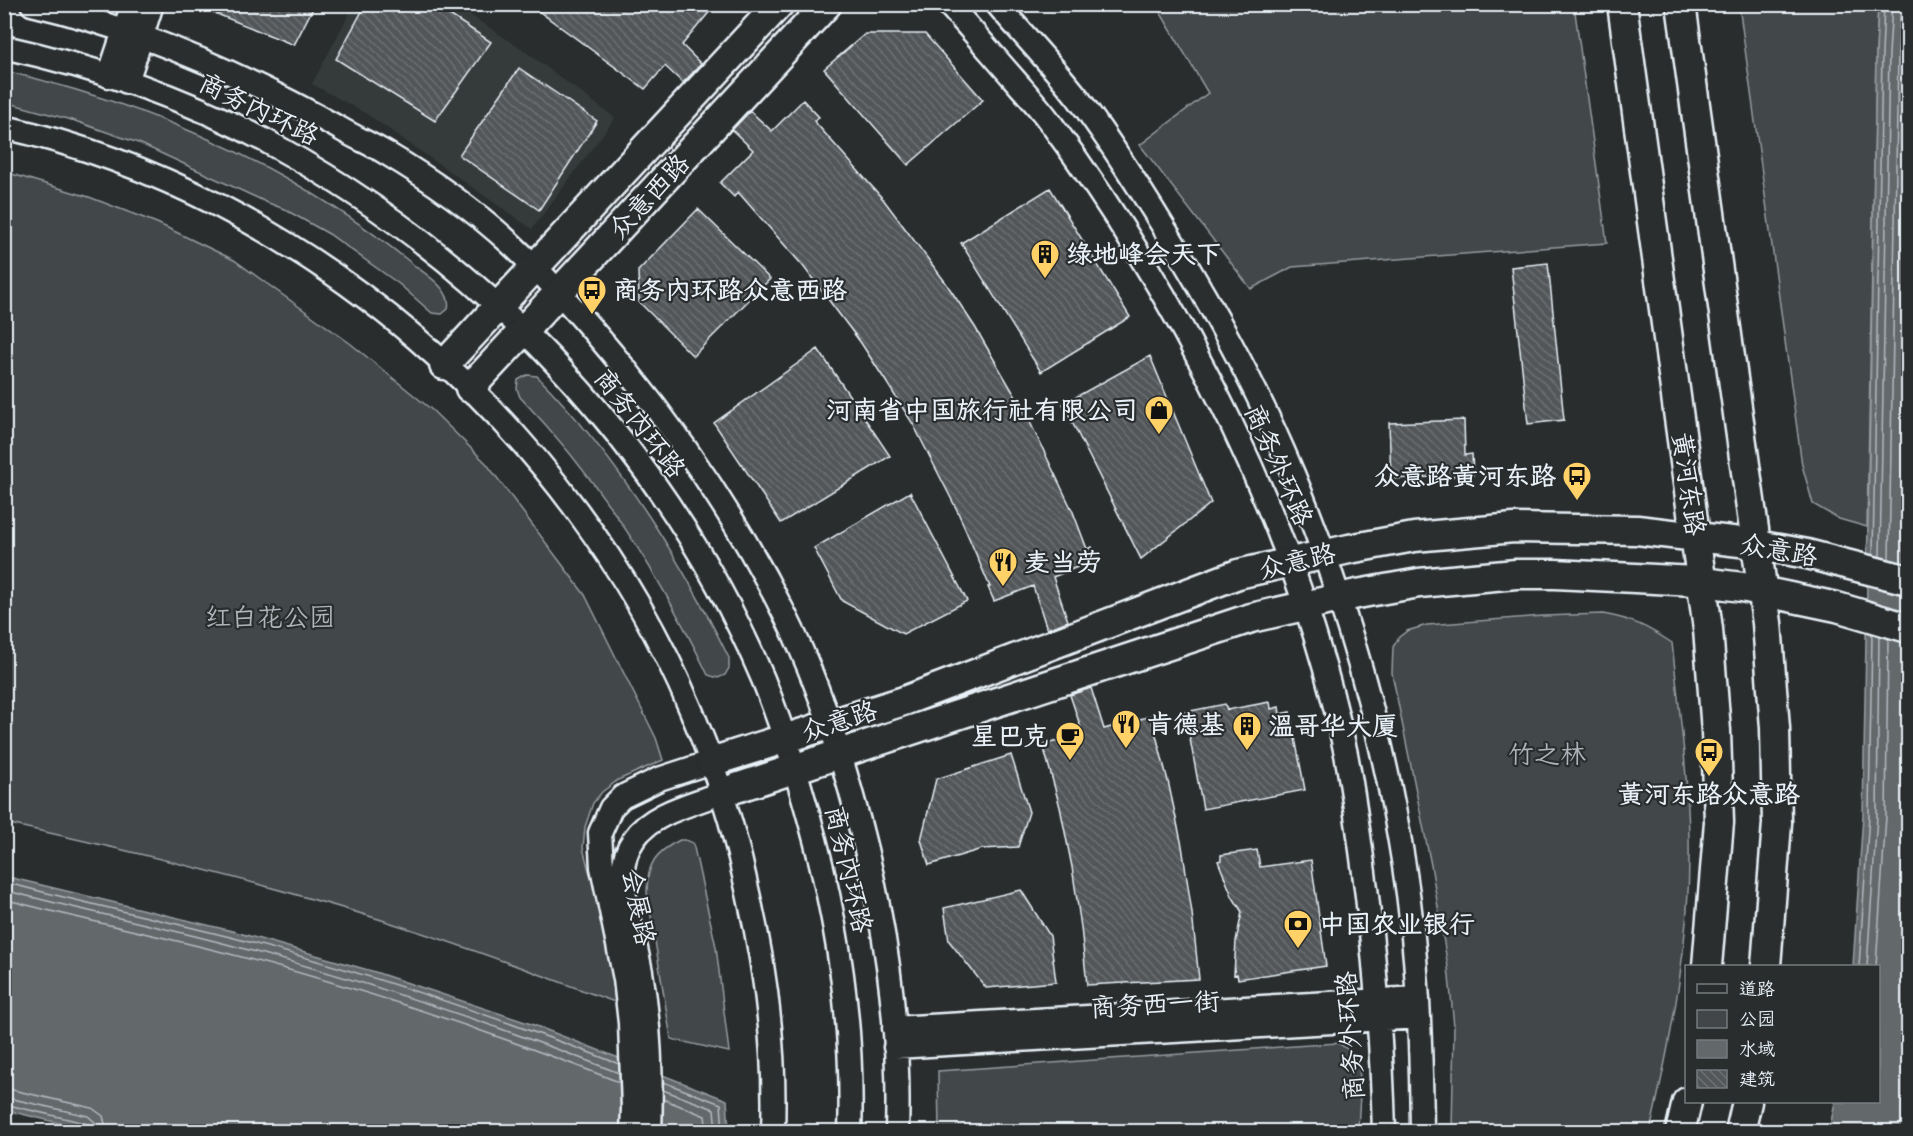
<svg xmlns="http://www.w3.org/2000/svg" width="1913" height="1136" viewBox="0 0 1913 1136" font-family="Itim,'LXGW WenKai TC',sans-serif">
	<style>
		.built { fill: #363a3b }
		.green { fill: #424648; stroke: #959ca0; stroke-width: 1.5 }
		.water { fill: #63686b; stroke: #989fa3; stroke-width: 1.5 }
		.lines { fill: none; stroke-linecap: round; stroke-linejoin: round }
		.shore { stroke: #b3bac0; stroke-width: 1.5 }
		.building { fill: url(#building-back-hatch); stroke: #e8f1f8; stroke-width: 1.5 }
		.minor-casing { stroke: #e8f1f8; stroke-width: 27 }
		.major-casing { stroke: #e8f1f8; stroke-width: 33 }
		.minor { stroke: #2a2d2e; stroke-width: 22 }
		.major { stroke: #2a2d2e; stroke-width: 28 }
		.labels { text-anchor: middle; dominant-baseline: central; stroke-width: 4.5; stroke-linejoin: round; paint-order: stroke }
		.street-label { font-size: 26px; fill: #e8f1f8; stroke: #2a2d2e }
		.poi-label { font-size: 26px; font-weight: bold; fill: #e8f1f8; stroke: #2a2d2e; text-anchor: start }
		.park-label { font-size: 26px; fill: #aeb5ba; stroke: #2a2d2e }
	</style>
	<defs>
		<pattern id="building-back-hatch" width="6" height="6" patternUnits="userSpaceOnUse" patternTransform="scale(1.5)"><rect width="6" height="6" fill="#535759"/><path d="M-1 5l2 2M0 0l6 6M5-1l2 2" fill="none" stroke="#6c7072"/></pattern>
	</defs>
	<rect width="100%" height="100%" fill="#2a2d2e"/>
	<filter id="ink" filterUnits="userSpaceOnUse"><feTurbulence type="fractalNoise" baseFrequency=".0167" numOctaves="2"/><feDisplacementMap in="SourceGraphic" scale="12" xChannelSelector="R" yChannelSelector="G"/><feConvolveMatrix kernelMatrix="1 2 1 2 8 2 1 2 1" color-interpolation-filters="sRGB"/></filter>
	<g filter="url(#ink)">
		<path class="built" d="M354,5h101l71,47 89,66 -83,111 -165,-115 -55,-30z"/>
		<path class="green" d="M1156,5h418l33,238 -315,24 -41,22 -111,-144 68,-52z
			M1739,5h139l-2,49 -9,473 -28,-8 -26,-15 -11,-39z
			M5,71c149,35 285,94 405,191 13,11 43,27 38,47l-6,5 -10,-1 -33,-29 -70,-50 -45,-25 -18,-7 -125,-58 -66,-23 -70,-19z
			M5,172l84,25 68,26 77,37 117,84 81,66 54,53 99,132 71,143 7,22 -45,20 -16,12 -9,11 -8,24 -2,21 18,68 5,29 6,20 3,37c-64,-23 -128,-48 -193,-69 -136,-45 -277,-79 -417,-110z
			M527,375l10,1c80,81 142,180 192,282v10l-4,7 -7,3 -10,-3c-49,-102 -110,-197 -188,-278l-3,-8 1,-9z
			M1603,614c29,5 45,13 69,29 7,65 16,130 17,195 2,100 -17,197 -39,293h-198l2,-105 -6,-59 -17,-102 -39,-192 1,-26 6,-10 8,-6 20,-6 116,-9z
			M680,840h5l8,3 23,104 13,105 -58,-13 -24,-147c0,-28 8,-40 33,-52z
			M1338,1043c7,4 14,9 18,16 8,15 2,54 2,72h-419l-1,-60z"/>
		<path class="water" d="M1878,5h30v1126l-79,1 6,-30h43v-136h-25l10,-151 13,-761z
			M4,876l228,55 143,41 156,52 196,76 2,31 -633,1 -91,-22z"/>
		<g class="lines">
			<path class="shore" d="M1873,555l9,-501 2,-50
				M1880,557l9,-503 3,-50
				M1889,559l9,-504 3,-51
				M4,882c75,20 151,36 226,55 132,34 262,78 389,127
				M4,890c75,20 151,35 226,55 132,35 262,78 389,128
				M4,899c74,20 148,35 222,54 134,34 265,79 393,129
				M1859,966l10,-151 3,-181
				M1867,966l10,-150 2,-180
				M1876,966l10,-150 2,-177
				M663,1082l58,22 2,28
				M4,1088l88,20 11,8 4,16
				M663,1090l51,19 2,23
				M4,1097l84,19 8,7 2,9
				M663,1099l42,17 2,16
				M4,1104l81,19 4,3 1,6"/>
		</g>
		<path class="building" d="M192,4h123l-21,41z
			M366,4h67l58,38 -56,79 -99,-62z
			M529,4h187l-34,41 19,19 -18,19 -18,-17 -20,23z
			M865,34h60l58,66 -75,65 -84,-96z
			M519,68l78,53 -58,89 -80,-55z
			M803,100l16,17 -5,4 69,78 63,84 29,44 53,91 45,94 14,37 5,-2 5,12 -44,18 15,44 -21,8 -14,-43 -39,15 -6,-14h2l-33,-77 -44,-86 -26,-41 -26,-40 -58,-77 -65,-74 -4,5 -14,-14 33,-33 -21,-20 18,-19 22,20z
			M1050,188l80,129 -89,55 -80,-129z
			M698,209l72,70 -77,77 -54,-54 -1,-31z
			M1548,263l16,157 -36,4 -17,-157z
			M818,349l72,107 -109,67 -67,-100z
			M1150,356l61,147 -70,56 -78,-155z
			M1464,420l1,35 7,-1 1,21 -82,4 -2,-56z
			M910,492l57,109 -64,33 -61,-33 -28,-53z
			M1091,688l13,41 47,-13 17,65 14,65 10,67 7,66 -112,6 -6,-58 -9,-60 -12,-60 -17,-62 40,-11 -13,-39z
			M1270,702l1,7 8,-2 1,7 10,-2 15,78 -102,19 -18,-97 40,-8 2,6z
			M1011,755l18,57 -11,35 -36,2 -53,16 -8,-25 15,-61z
			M1257,850l3,17 51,-7 15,106 -88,13 -1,-5 -3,1 2,-34 6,-29 -10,-16 -14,-35 3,-1v-5z
			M1021,890l29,46 6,46 -70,6 -37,-47 -5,-33z"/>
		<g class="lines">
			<g class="minor-casing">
				<path id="minor" d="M32,4c108,25 210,70 307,124 15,9 32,16 47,25 44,26 88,57 125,91 42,39 79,82 115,126 62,76 115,157 159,245 28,56 48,114 65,174 32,111 51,227 47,343
					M948,4c23,25 44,50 66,75 12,14 25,28 36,43 135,183 249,409 296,632 9,47 15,95 21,142 9,78 15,157 17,236
					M997,4c27,32 56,62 81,94 38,51 72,106 105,161 41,69 79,140 110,215 52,125 90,258 111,392 14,88 17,177 18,266
					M4,47c95,21 188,53 273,100 214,118 391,307 486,532 18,44 32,89 45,135 29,102 46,211 42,318
					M109,76l24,-72
					M127,82l25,-78
					M4,127c301,68 568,300 687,583 25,59 44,121 57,183 18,78 28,159 25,239
					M894,1028l524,-30
					M895,1047l524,-30
					M632,1132l1,-24 -3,-85 -5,-44 -23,-112 -2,-34 11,-25 11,-11 37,-18 52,-17
					M650,1132c2,-53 0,-108 -9,-160 -6,-32 -17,-65 -18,-98 0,-12 4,-25 11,-35 17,-26 59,-35 87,-46"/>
			</g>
			<g class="major-casing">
				<path id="major" d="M1622,4l86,625 8,102 3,91 -12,144
					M1681,4l86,619 8,105 2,95 -11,143
					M444,365l335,-361
					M470,388l357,-384
					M711,762l193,-61 334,-127 111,-25 65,-12 100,-9 123,2 103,12 67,12 101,26
					M721,793l530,-175 106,-24 62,-11 97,-9h39l140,7 47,6 95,20 71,21
					M1680,1132l7,-30
					M1740,1132l7,-30"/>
			</g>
			<use href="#minor" class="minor"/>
			<use href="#major" class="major"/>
		</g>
	</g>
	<defs>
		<g id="building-pin" transform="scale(1.5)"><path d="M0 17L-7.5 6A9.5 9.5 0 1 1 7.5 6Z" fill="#ffd166" stroke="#2a2d2e"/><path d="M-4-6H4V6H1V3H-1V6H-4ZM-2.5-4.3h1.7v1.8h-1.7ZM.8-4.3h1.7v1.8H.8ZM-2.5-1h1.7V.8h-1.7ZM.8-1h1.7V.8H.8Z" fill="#111"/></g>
		<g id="bus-pin" transform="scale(1.5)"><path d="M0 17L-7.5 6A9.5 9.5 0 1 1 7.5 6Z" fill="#ffd166" stroke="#2a2d2e"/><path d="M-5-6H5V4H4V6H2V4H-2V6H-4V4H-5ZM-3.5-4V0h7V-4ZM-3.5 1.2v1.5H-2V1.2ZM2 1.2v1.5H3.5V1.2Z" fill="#111"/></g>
		<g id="shop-pin" transform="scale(1.5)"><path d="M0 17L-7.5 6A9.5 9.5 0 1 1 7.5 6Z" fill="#ffd166" stroke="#2a2d2e"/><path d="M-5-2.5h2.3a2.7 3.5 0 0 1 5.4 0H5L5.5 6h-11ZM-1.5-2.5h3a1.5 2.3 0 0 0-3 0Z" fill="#111"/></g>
		<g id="restaurant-pin" transform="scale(1.5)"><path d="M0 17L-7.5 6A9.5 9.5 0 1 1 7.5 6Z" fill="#ffd166" stroke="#2a2d2e"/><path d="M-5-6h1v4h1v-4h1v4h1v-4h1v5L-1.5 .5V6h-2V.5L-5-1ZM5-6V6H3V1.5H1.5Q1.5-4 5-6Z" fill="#111"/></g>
		<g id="cafe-pin" transform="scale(1.5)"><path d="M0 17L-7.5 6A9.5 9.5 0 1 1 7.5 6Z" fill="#ffd166" stroke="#2a2d2e"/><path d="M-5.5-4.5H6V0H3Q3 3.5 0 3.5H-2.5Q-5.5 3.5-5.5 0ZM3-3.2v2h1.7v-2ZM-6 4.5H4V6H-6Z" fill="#111"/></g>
		<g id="bank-pin" transform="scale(1.5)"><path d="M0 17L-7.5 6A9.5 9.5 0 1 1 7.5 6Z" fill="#ffd166" stroke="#2a2d2e"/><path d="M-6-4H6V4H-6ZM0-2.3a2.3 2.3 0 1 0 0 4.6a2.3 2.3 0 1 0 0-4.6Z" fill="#111"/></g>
	</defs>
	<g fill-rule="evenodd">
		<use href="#building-pin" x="1045" y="254"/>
		<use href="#bus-pin" x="592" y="290"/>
		<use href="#shop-pin" x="1159" y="410"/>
		<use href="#bus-pin" x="1577" y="476"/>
		<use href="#restaurant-pin" x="1003" y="562"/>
		<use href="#restaurant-pin" x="1126" y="724"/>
		<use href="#building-pin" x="1247" y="726"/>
		<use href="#cafe-pin" x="1070" y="736"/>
		<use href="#bus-pin" x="1709" y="752"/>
		<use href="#bank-pin" x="1298" y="924"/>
	</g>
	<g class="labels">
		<g class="street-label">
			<text transform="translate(259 109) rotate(26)">商务内环路</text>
			<text transform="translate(649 196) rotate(-47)">众意西路</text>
			<text transform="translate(640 423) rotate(52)">商务内环路</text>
			<text transform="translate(1279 465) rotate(66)">商务外环路</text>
			<text transform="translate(1689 484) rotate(82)">黄河东路</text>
			<text transform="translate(1779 550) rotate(10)">众意路</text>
			<text transform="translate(1297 561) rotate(-13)">众意路</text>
			<text transform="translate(839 721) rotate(-18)">众意路</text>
			<text transform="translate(849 869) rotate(77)">商务内环路</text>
			<text transform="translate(639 907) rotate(79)">会展路</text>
			<text transform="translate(1155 1004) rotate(-3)">商务西一街</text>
			<text transform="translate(1350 1036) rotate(-94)">商务外环路</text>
		</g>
		<g class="poi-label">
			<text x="1066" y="254">绿地峰会天下</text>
			<text x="613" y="290">商务内环路众意西路</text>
			<text x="1138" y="410" text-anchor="end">河南省中国旅行社有限公司</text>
			<text x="1556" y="476" text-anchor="end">众意路黄河东路</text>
			<text x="1024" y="562">麦当劳</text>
			<text x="1147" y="724">肯德基</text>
			<text x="1268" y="726">温哥华大厦</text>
			<text x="1049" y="736" text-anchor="end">星巴克</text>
			<text x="1709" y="794" text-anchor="middle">黄河东路众意路</text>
			<text x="1319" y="924">中国农业银行</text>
		</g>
		<g class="park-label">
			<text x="270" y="617">红白花公园</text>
			<text x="1547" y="754">竹之林</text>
		</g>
	</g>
	<rect width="1913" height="1136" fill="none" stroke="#2a2d2e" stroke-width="24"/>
	<rect x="12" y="12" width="1889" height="1112" fill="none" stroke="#e8f1f8" stroke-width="2" filter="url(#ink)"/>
	<rect x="1685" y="965" width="195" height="138" fill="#2a2d2e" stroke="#767b7f" stroke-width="1.5"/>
	<rect x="1697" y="984" width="30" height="9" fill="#2a2d2e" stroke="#767b7f" stroke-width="1.5"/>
	<text x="1739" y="995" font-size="18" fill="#e8f1f8">道路</text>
	<rect x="1697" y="1010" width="30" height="18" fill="#424648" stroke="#767b7f" stroke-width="1.5"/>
	<text x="1739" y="1025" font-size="18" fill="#e8f1f8">公园</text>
	<rect x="1697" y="1040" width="30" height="18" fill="#63686b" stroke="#767b7f" stroke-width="1.5"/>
	<text x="1739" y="1055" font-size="18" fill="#e8f1f8">水域</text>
	<rect x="1697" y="1070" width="30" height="18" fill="url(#building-back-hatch)" stroke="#767b7f" stroke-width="1.5"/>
	<text x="1739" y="1085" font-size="18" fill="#e8f1f8">建筑</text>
</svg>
